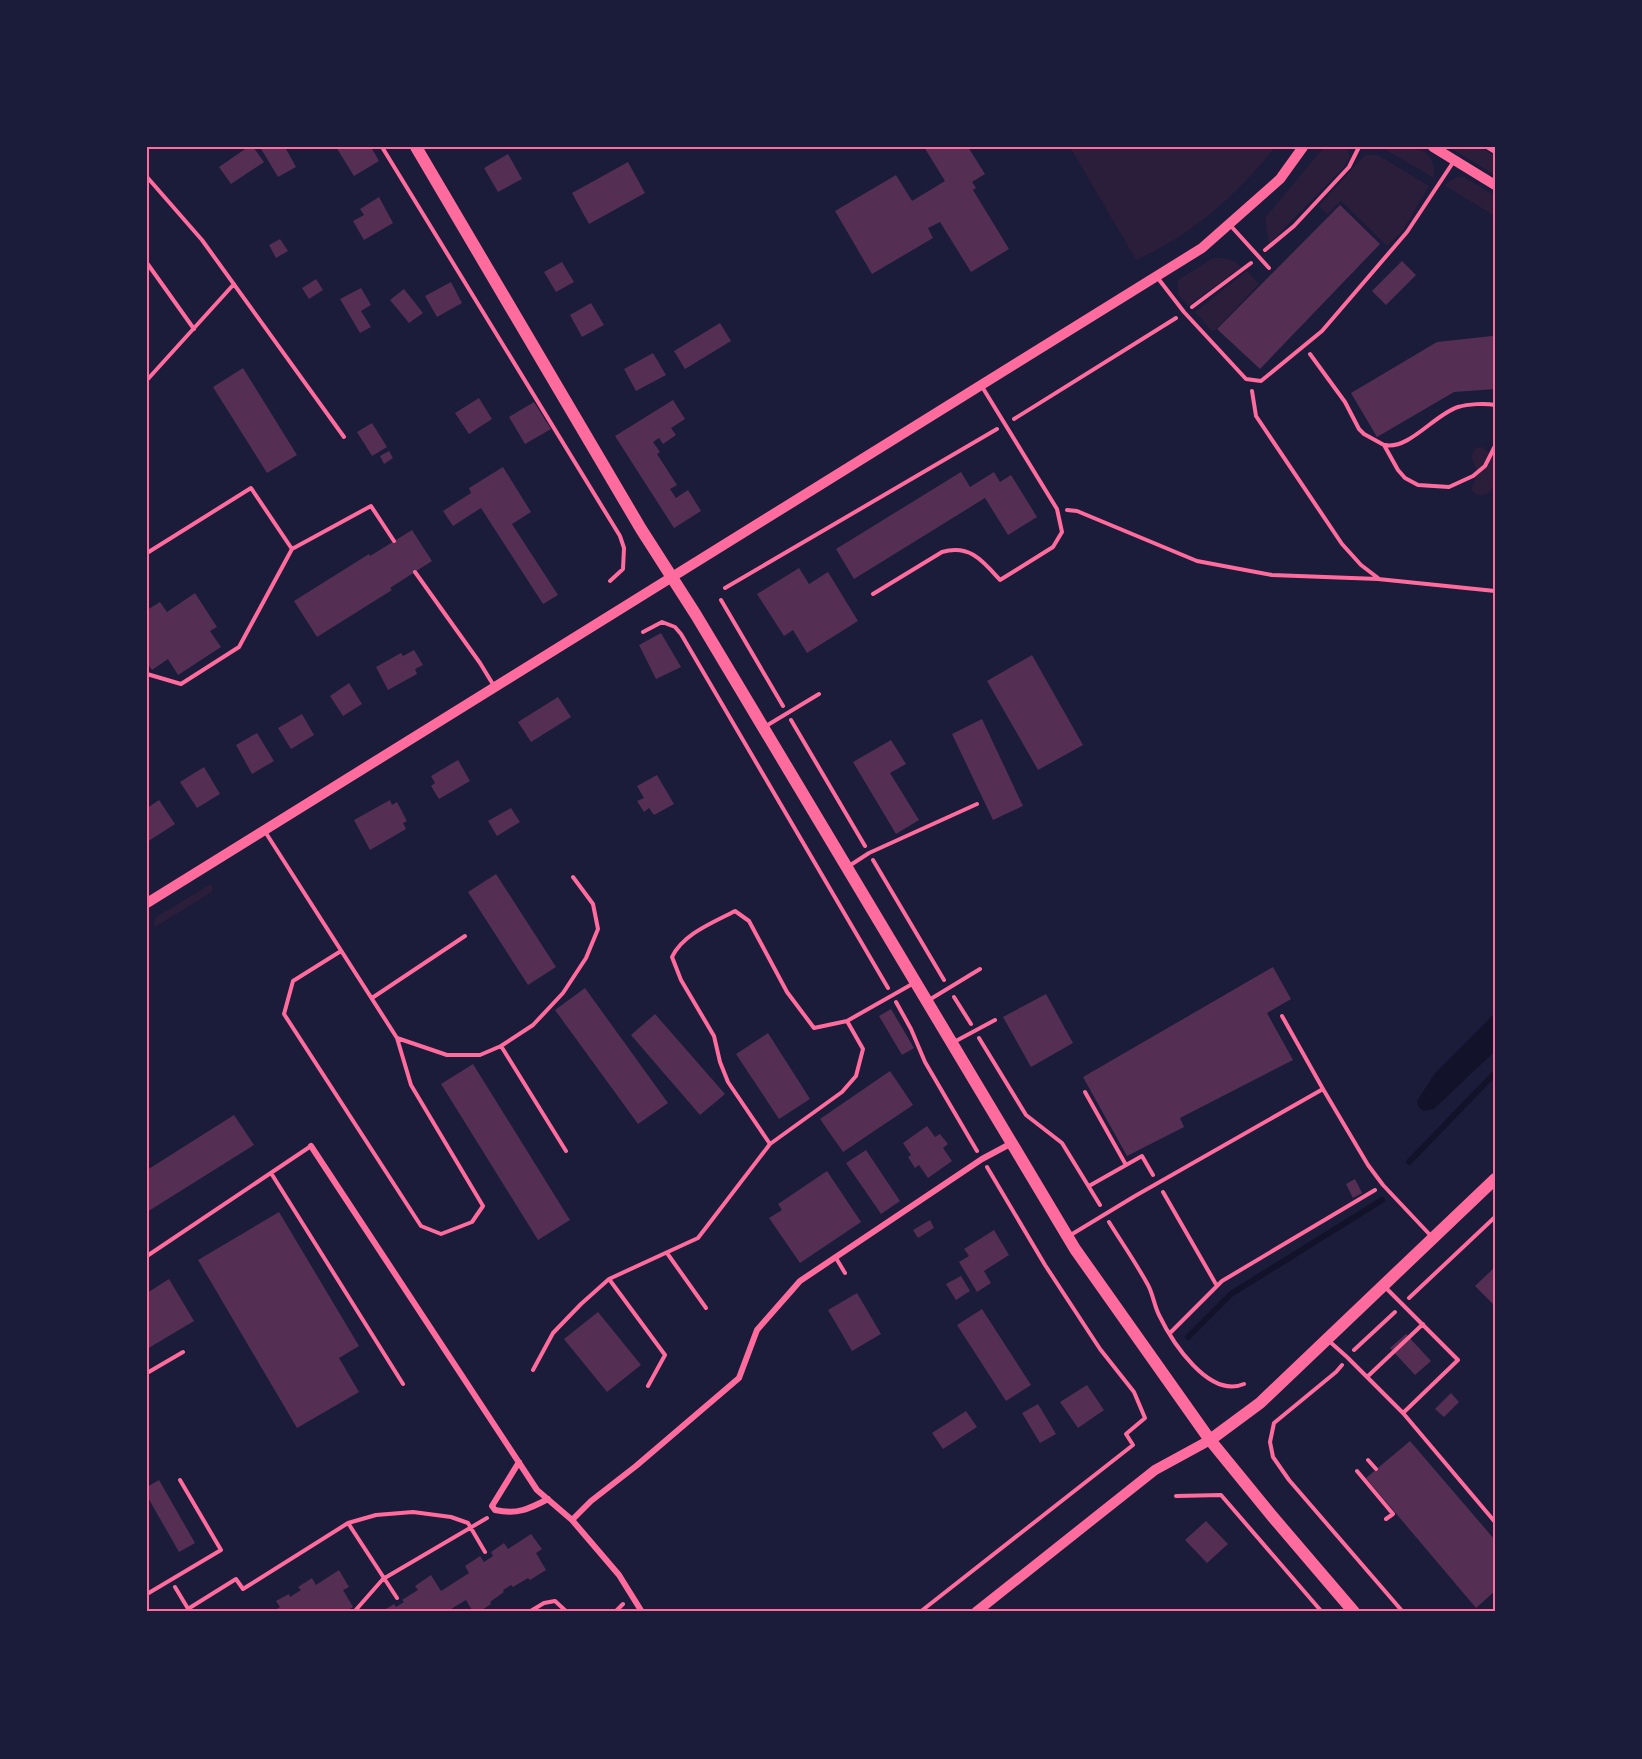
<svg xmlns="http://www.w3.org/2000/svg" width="1642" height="1759" viewBox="0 0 1642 1759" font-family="Roboto,sans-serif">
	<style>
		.green { fill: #2a1e3b }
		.water { fill: #12122b }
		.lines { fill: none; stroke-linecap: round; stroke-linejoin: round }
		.stream { stroke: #12122b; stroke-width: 6 }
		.building { fill: #542f53 }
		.path { stroke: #ff6b9d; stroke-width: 4 }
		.service { stroke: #ff6b9d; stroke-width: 4 }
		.minor { stroke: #ff6b9d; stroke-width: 6 }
		.tertiary { stroke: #ff6b9d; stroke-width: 10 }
		.secondary { stroke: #ff6b9d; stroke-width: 10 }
		.primary { stroke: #ff6b9d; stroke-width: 12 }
		.neatline { fill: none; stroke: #ff6b9d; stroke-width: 2 }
	</style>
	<rect width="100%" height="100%" fill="#1b1b3a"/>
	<path class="green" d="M1070,147h205c-38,48 -83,88 -139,113z
		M1324,147h22l4,10 -6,10 -75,77 -4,-26z
		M1381,147c26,0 56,-4 53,31z
		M1449,147h30l16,9v19z
		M1365,155h13l51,31 -26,44 -16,16 -46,-45 -14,13 -8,-8z
		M1457,177h7l31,19v20l-51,-31z
		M1213,258c11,0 20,0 28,9l-53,39 -10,-12v-14z
		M1247,271l12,13 -46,48 -18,-20z
		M1482,447l6,5 7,1c0,13 5,37 -11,42 -6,2 -9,-1 -13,-6l6,-14c-1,-11 -10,-18 -1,-27z
		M211,884l2,4 -1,4 -57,35 -1,-5 2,-5z"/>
	<path class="water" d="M1495,1013v38l-61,58 -11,2 -5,-5 -1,-5 18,-28z"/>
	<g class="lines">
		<path class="stream" d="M1409,1162l86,-89
			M1188,1337l43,-43 151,-94"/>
	</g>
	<path class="building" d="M248,147h5l11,15 -33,22 -12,-17z
		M260,147h25l11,20 -18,10z
		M336,147h35l8,14 -25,15z
		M924,147h44l17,27 -13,8 4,6 -3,2 36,59 -38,23 -31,-50 -12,6 5,10 -61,36 -37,-63 61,-36 16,26 33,-20z
		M508,154l14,25 -24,13 -14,-24z
		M628,162l17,31 -56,31 -17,-31z
		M379,197l14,26 -29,17 -11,-19 11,-6 -4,-6z
		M1340,205l40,39 -120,125 -43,-40z
		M280,239l8,12 -12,7 -7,-13z
		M1402,261l14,14 -30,30 -14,-14z
		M562,262l12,20 -18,10 -12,-20z
		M316,279l7,11 -14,9 -7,-11z
		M451,282l11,21 -25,14 -12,-21z
		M361,288l10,17 -10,6 10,16 -11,6 -20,-34z
		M404,289l19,24 -14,10 -19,-23z
		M591,303l13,22 -22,12 -12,-22z
		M720,323l11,18 -46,28 -11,-18z
		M1492,336l3,1v52l-41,3 -77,45 -26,-44 86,-51z
		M653,353l13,22 -30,16 -12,-22z
		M243,368l54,87 -30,18 -54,-86z
		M479,398l13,21 -23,15 -14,-21z
		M673,400l12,19 -14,9 5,7 -13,9 -4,-6 -6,4 7,10 -3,2 20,31 -7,4 6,9 12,-8 13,21 -27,17 -59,-92z
		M534,402l17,27 -26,15 -16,-27z
		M372,423l15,24 -15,9 -15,-24z
		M389,451l4,7 -9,6 -4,-8z
		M503,467l28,45 -19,12 46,71 -15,9 -62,-96 -28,18 -10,-15 28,-18 -2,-5z
		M961,472l9,15 24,-15 6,10 11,-7 26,42 -29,18 -23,-37 -131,81 -18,-30z
		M412,530l20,31 -42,27 2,2 -75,47 -23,-36 75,-47 1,2z
		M799,568l10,16 19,-12 30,49 -51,32 -14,-23 -9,6 -27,-42z
		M195,593l22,34 -7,4 11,16 -43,28 -10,-16 -16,11 -5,-7v-53l13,-8 7,10z
		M661,633l20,34 -25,12 -17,-34z
		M414,650l9,15 -8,4 2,5 -29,16 -12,-23 25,-14 2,3z
		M1032,655l51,90 -45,25 -51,-89z
		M349,683l13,21 -19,12 -13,-20z
		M558,697l13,20 -40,25 -13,-20z
		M302,714l12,21 -23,14 -13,-21z
		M982,719l41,87 -30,14 -41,-86z
		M257,733l17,28 -22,13 -16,-29z
		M891,740l15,24 -16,9 29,47 -23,14 -43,-72z
		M458,760l12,21 -31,18 -8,-13 4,-3 -4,-7z
		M204,767l16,27 -23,14 -17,-26z
		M657,775l17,29 -20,11 -5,-7 -5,4 -7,-11 7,-3 -7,-12z
		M159,800l16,24 -28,18v-34z
		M390,800l2,5 5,-3 10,19 -4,2 3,6 -36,21 -16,-30z
		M511,808l9,14 -23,14 -9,-15z
		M496,874l60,93 -28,18 -60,-93z
		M1273,967l18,32 -24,14 26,47 -113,58 4,9 -57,29 -44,-79z
		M585,988l83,115 -30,21 -83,-114z
		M1046,994l27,49 -42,24 -28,-50z
		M891,1009l23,39 -12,7 -23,-39z
		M655,1014l70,80 -25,21 -69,-80z
		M768,1033l42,66 -31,20 -43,-65z
		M473,1064l97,156 -32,20 -97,-156z
		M890,1071l23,34 -70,47 -23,-33z
		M234,1115l20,30 -107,67v-42z
		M927,1126l8,11 5,-3 8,10 -5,4 9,13 -24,17 -9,-13 -4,3 -7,-11 3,-2 -8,-12z
		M866,1150l34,51 -19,13 -35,-51z
		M827,1171l34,51 -61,41 -31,-45 13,-8 -4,-6z
		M1355,1179l7,14 -9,5 -7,-14z
		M279,1212l80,134 -20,12 20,34 -62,36 -99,-168z
		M930,1220l4,8 -16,10 -5,-8z
		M994,1230l15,25 -25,16 7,12 -14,9 -18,-30 10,-6 -5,-7z
		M1495,1267v39l-20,-20z
		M961,1276l9,15 -14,9 -10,-16z
		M169,1279l25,42 -47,28v-56z
		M857,1293l24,41 -29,17 -24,-41z
		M982,1309l49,76 -25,16 -49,-76z
		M598,1312l43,53 -34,27 -43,-53z
		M1406,1334l25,27 -16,14 -25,-27z
		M1087,1385l17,25 -26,18 -18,-26z
		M1451,1393l8,9 -15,15 -9,-8z
		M1038,1404l18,30 -16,9 -18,-30z
		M966,1411l11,16 -34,22 -11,-16z
		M1410,1441l85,99v51l-19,17 -110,-130z
		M159,1480l36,63 -16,9 -32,-56v-9z
		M1206,1521l22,23 -21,19 -22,-23z
		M531,1534l11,15 -6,4 10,17 -16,10 -2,-2 -15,9 -2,-2 -8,5 1,2 -14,10 1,2 -12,8h-6l-7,-12 -20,12h-65l13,-8 2,3 8,-5 -2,-2 16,-10 -3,-4 16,-11 10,16 28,-18 -4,-7 15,-10 4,6 9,-6 -2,-4 13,-9 4,6z
		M339,1570l10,17 -6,3 10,17 -8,5h-73l8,-5 -4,-6 13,-7 1,3 11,-7 -3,-3 14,-9 4,7z"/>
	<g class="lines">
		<path class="path" d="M382,147l238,389 4,12 -1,21 -13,12
			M1487,147l8,5
			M1265,250l29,-24 55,-59 10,-20
			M1192,307l59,-44
			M1310,354l35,48 14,27 5,5 20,11 14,25 7,8 13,7 31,2 24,-11 12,-10 10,-20
			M1252,391l4,25 86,128 19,21 17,13
			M1014,419l162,-101
			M1385,445c24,5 50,-31 73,-38 10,-3 27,-4 37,-2
			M1067,510l10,1 120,50 75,14 106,4 117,12
			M725,588l272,-159
			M721,600l62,106
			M643,632l19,-10 13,5 6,7 207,354
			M791,720l74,126
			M873,860l71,120
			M954,997l17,27
			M896,1002l15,27 14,33 52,89
			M979,1038l47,77 36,28 38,62
			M1085,1092l41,73
			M1089,1186l53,-30 11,19
			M1163,1192l54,94
			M1109,1222c13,21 27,41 39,63 5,9 6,20 11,30 13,27 50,84 85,69
			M1409,1298l86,-81
			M1170,1333l52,-52 153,-91
			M1354,1350l41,-38
			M1342,1365l-6,7 -62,51 -4,19 3,15 16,23 114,132
			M1368,1460l8,9
			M1357,1471l36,43 -7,5
			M1176,1496l45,-1 101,117
			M348,1523l28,-8 37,-3 38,5 17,6 17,29
			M175,1587l15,25
			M183,1612l53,-33 7,10 105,-66 49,75
			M354,1612l29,-33 104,-61
			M615,1612l8,-8
			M920,1612l213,-167 -7,-11 19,-16 -11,-26 -34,-43 -55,-84 -58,-98"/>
		<path class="service" d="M147,177l55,63 142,197
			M1230,225l39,43
			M147,263l47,66
			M1157,277l27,35 62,67 15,2 61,-50 85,-99 47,-71
			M147,380l87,-96
			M147,553l104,-65 41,61
			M415,572l65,91 14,23
			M873,594l69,-42c28,-8 41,9 58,28l53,-33 9,-15 -5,-23 -76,-124
			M147,674l34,10 58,-37 53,-98 79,-43 23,35
			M766,726l53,-32
			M264,830l133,208 14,47 72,121 -11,16 -31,12 -20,-8 -137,-212 9,-33 48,-30
			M849,866l20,-13 108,-49
			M372,998l93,-62
			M929,1000l51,-31
			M1282,1016l41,73
			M397,1038l50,17h33l21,-9 32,-21 30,-32 23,-35 12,-29 -5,-25 -20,-27
			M954,1042l41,-22
			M501,1046l65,105
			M770,1144l-42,-62 -8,-20 -6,-26 -33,-56 -9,-23c11,-23 40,-34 63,-46l14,10 38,71 27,36 33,-7
			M271,1173l132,211
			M1069,1236l66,-40 188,-107 45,76 15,20 49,52
			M667,1253l39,55
			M147,1256l164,-110
			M836,1258l9,15
			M609,1279l56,76 -17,31
			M1329,1341l18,16 56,56 55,-53 -73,-73
			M533,1370l20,-37 28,-29 28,-25 89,-41 72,-94 72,-52 14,-16 7,-27 -16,-28 67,-38
			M147,1373l36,-21
			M1367,1377l56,-53
			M1403,1413l92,109
			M147,1594l74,-44 -41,-70
			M529,1612l15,-9 11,-2 12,11"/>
		<path class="minor" d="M311,1146l226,344 35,30 47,55 23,37
			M519,1462l-27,44 3,4c22,5 34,-1 53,-11
			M572,1520l19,-19 45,-35 103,-88 18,-48 43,-49 182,-122 28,-15"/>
		<path class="tertiary" d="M1433,147l62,38
			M147,903l1055,-655 78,-69 23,-32"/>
		<path class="secondary" d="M976,1612l179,-142 55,-30"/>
		<path class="primary" d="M416,147l225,382 55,86 379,634 135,191 62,76 82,96
			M1210,1440l50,-37 235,-224"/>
	</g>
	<rect width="1642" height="1759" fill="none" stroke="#1b1b3a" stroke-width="297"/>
	<rect x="148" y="148" width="1346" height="1462" class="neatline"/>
</svg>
